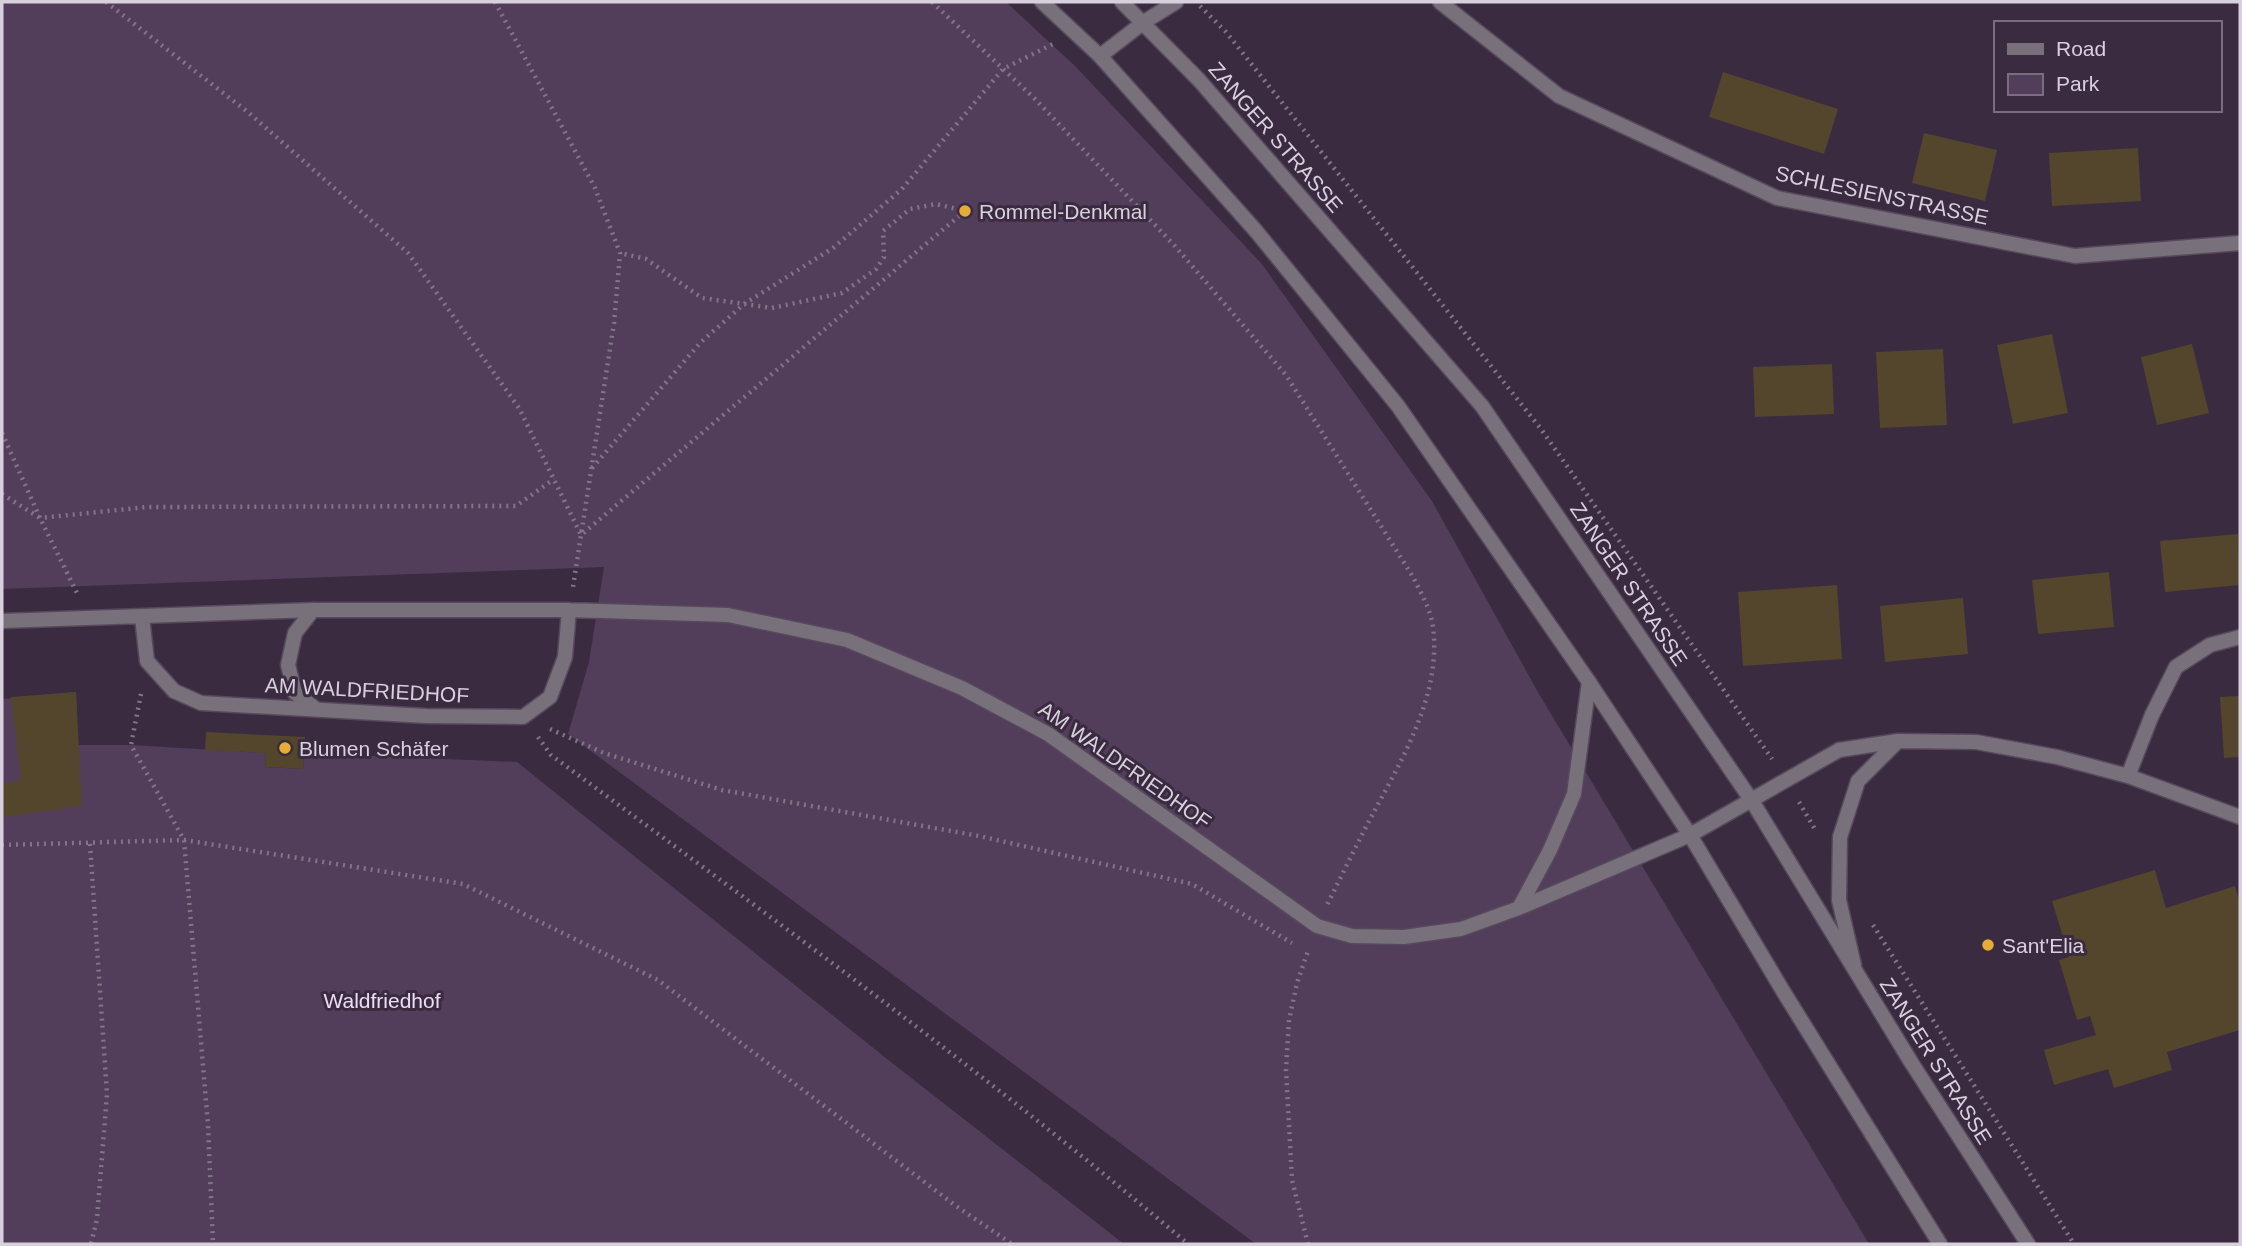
<svg xmlns="http://www.w3.org/2000/svg" width="2242" height="1246" viewBox="0 0 2242 1246" font-family="Arial,sans-serif">
	<style>
		.green { fill: #523e5b }
		.building { fill: #54452d }
		.lines { fill: none; stroke-linecap: round; stroke-linejoin: round }
		.service-casing { stroke: #57495c; stroke-width: 17 }
		.minor-casing { stroke: #57495c; stroke-width: 17 }
		.tertiary-casing { stroke: #57495c; stroke-width: 17 }
		.path { stroke: #827587; stroke-width: 4.5; stroke-dasharray: 2 5; stroke-linecap: butt }
		.service { stroke: #78707b; stroke-width: 14 }
		.minor { stroke: #78707b; stroke-width: 14 }
		.tertiary { stroke: #78707b; stroke-width: 14 }
		.poi-dot { fill: #e7ac36; stroke: #3a2b40; stroke-width: 2.5 }
		.labels { text-anchor: middle; dominant-baseline: central; stroke-width: 6; stroke-linejoin: round; paint-order: stroke }
		.street-label { font-size: 21px; fill: #d9d0de; stroke: #3a2b40 }
		.poi-label { font-size: 21px; fill: #d9d0de; stroke: #3a2b40; text-anchor: start }
		.park-label { font-size: 21px; fill: #eedcf7; stroke: #3a2b40 }
	</style>
	<rect width="100%" height="100%" fill="#3a2b40"/>
	<path class="green" d="M2,2h1004l69,64 186,197 171,238 107,193 330,550h-613l-688,-510 21,-72 15,-95 -602,22z
		M76,692l2,53h53l135,8 -1,14 38,2 1,-16 213,9 370,297 237,185h-1122v-545z"/>
	<path class="building" d="M1723,72l115,37 -14,45 -115,-37z
		M1924,133l73,17 -12,51 -73,-18z
		M2138,148l3,53 -89,5 -3,-53z
		M2052,334l16,79 -55,11 -16,-79z
		M2192,344l17,69 -52,12 -16,-68z
		M1943,349l4,76 -67,3 -4,-76z
		M1832,364l2,50 -79,3 -2,-50z
		M2238,534l2,51 -75,7 -5,-51z
		M2109,572l5,55 -76,7 -6,-54z
		M1837,585l5,74 -99,7 -5,-74z
		M1963,598l5,56 -83,8 -5,-56z
		M76,692l6,114 -80,11v-33l19,-4 -10,-83z
		M2240,696v61l-16,1 -4,-61z
		M206,732l99,5 -2,32 -38,-2 1,-14 -61,-3z
		M2155,870l11,38 69,-22 5,17v127l-73,22 5,18 -58,18 -6,-19 -54,16 -10,-35 52,-15 -6,-19 -13,4 -18,-60 10,-3 -17,-56z"/>
	<g class="lines">
		<g class="service-casing">
			<path id="service" d="M313,610l-18,23 -7,32 7,28 21,16"/>
		</g>
		<g class="minor-casing">
			<path id="minor" d="M1440,2l119,94 218,102 298,58 165,-13
				M1100,56l44,-34 32,-20
				M142,617l5,44 27,30 27,12 225,13 97,1 27,-20 15,-40 4,-47
				M2,621l311,-11h256l159,5 119,25 115,48 86,46 269,192 35,10 52,1 57,-8 58,-21 171,-73 149,-85 59,-9 78,1 81,15 71,19 112,41
				M2128,776l24,-61 24,-48 34,-22 30,-8
				M1519,908l31,-58 24,-56 15,-112
				M1854,965l-15,-65 1,-63 18,-56 40,-40"/>
		</g>
		<g class="tertiary-casing">
			<path id="tertiary" d="M1042,2l58,54 156,175 142,175 191,276 101,153 93,156 157,253
				M1122,2l77,78 283,326 270,395 159,261 117,182"/>
		</g>
		<path class="path" d="M106,2l143,111 159,140 111,155 62,127 384,-324 -29,-7 -26,5 -27,22 1,26 -8,12 -34,24 -70,15 -70,-10 -56,-39 -26,-6
			M495,2l100,186 25,65 -6,70 -41,264
			M932,2l103,97 139,146 112,130 127,202c8,16 18,33 20,50 9,70 -34,137 -65,196 -14,27 -27,54 -41,82
			M1200,6l26,26 315,397 231,330
			M2,433l38,85 107,-11 369,-1 38,-27
			M592,468l108,-125 44,-39 89,-56 69,-59 101,-120 50,-25
			M2,494l38,24 37,75
			M141,694l-10,51 53,95 24,285 5,119
			M550,729l54,24 118,37 257,46 213,48 100,59
			M538,737l13,18c215,159 433,316 637,489
			M1799,802l17,29
			M90,844l17,250 -10,125 -6,25
			M2,845l182,-5 279,44 195,96 298,226 56,38
			M1873,925l201,319
			M1308,1244l-16,-64 -6,-110 3,-50 8,-37 12,-35"/>
		<use href="#service" class="service"/>
		<use href="#minor" class="minor"/>
		<use href="#tertiary" class="tertiary"/>
	</g>
	<g class="poi-dot">
		<circle cx="965" cy="211" r="7"/>
		<circle cx="285" cy="748" r="7"/>
		<circle cx="1988" cy="945" r="7"/>
	</g>
	<g class="labels">
		<g class="street-label">
			<text transform="translate(1276 137) rotate(49)">ZANGER STRASSE</text>
			<text transform="translate(1882 195) rotate(12)">SCHLESIENSTRASSE</text>
			<text transform="translate(1629 584) rotate(56)">ZANGER STRASSE</text>
			<text transform="translate(367 690) rotate(3)">AM WALDFRIEDHOF</text>
			<text transform="translate(1125 765) rotate(35)">AM WALDFRIEDHOF</text>
			<text transform="translate(1936 1061) rotate(58)">ZANGER STRASSE</text>
		</g>
		<g class="poi-label">
			<text x="979" y="211">Rommel-Denkmal</text>
			<text x="299" y="748">Blumen Schäfer</text>
			<text x="2002" y="945">Sant'Elia</text>
		</g>
		<g class="park-label">
			<text x="382" y="1000">Waldfriedhof</text>
		</g>
	</g>
	<rect width="2242" height="1246" fill="none" stroke="#d9d0de" stroke-width="7"/>
	<rect x="1994" y="21" width="228" height="91" fill="#3a2b40" stroke="#7a6d7f" stroke-width="2"/>
	<rect x="2008" y="44" width="35" height="10" fill="#78707b" stroke="#7a6d7f" stroke-width="2"/>
	<text x="2056" y="56" font-size="21" fill="#d9d0de">Road</text>
	<rect x="2008" y="74" width="35" height="21" fill="#523e5b" stroke="#7a6d7f" stroke-width="2"/>
	<text x="2056" y="91" font-size="21" fill="#d9d0de">Park</text>
</svg>
